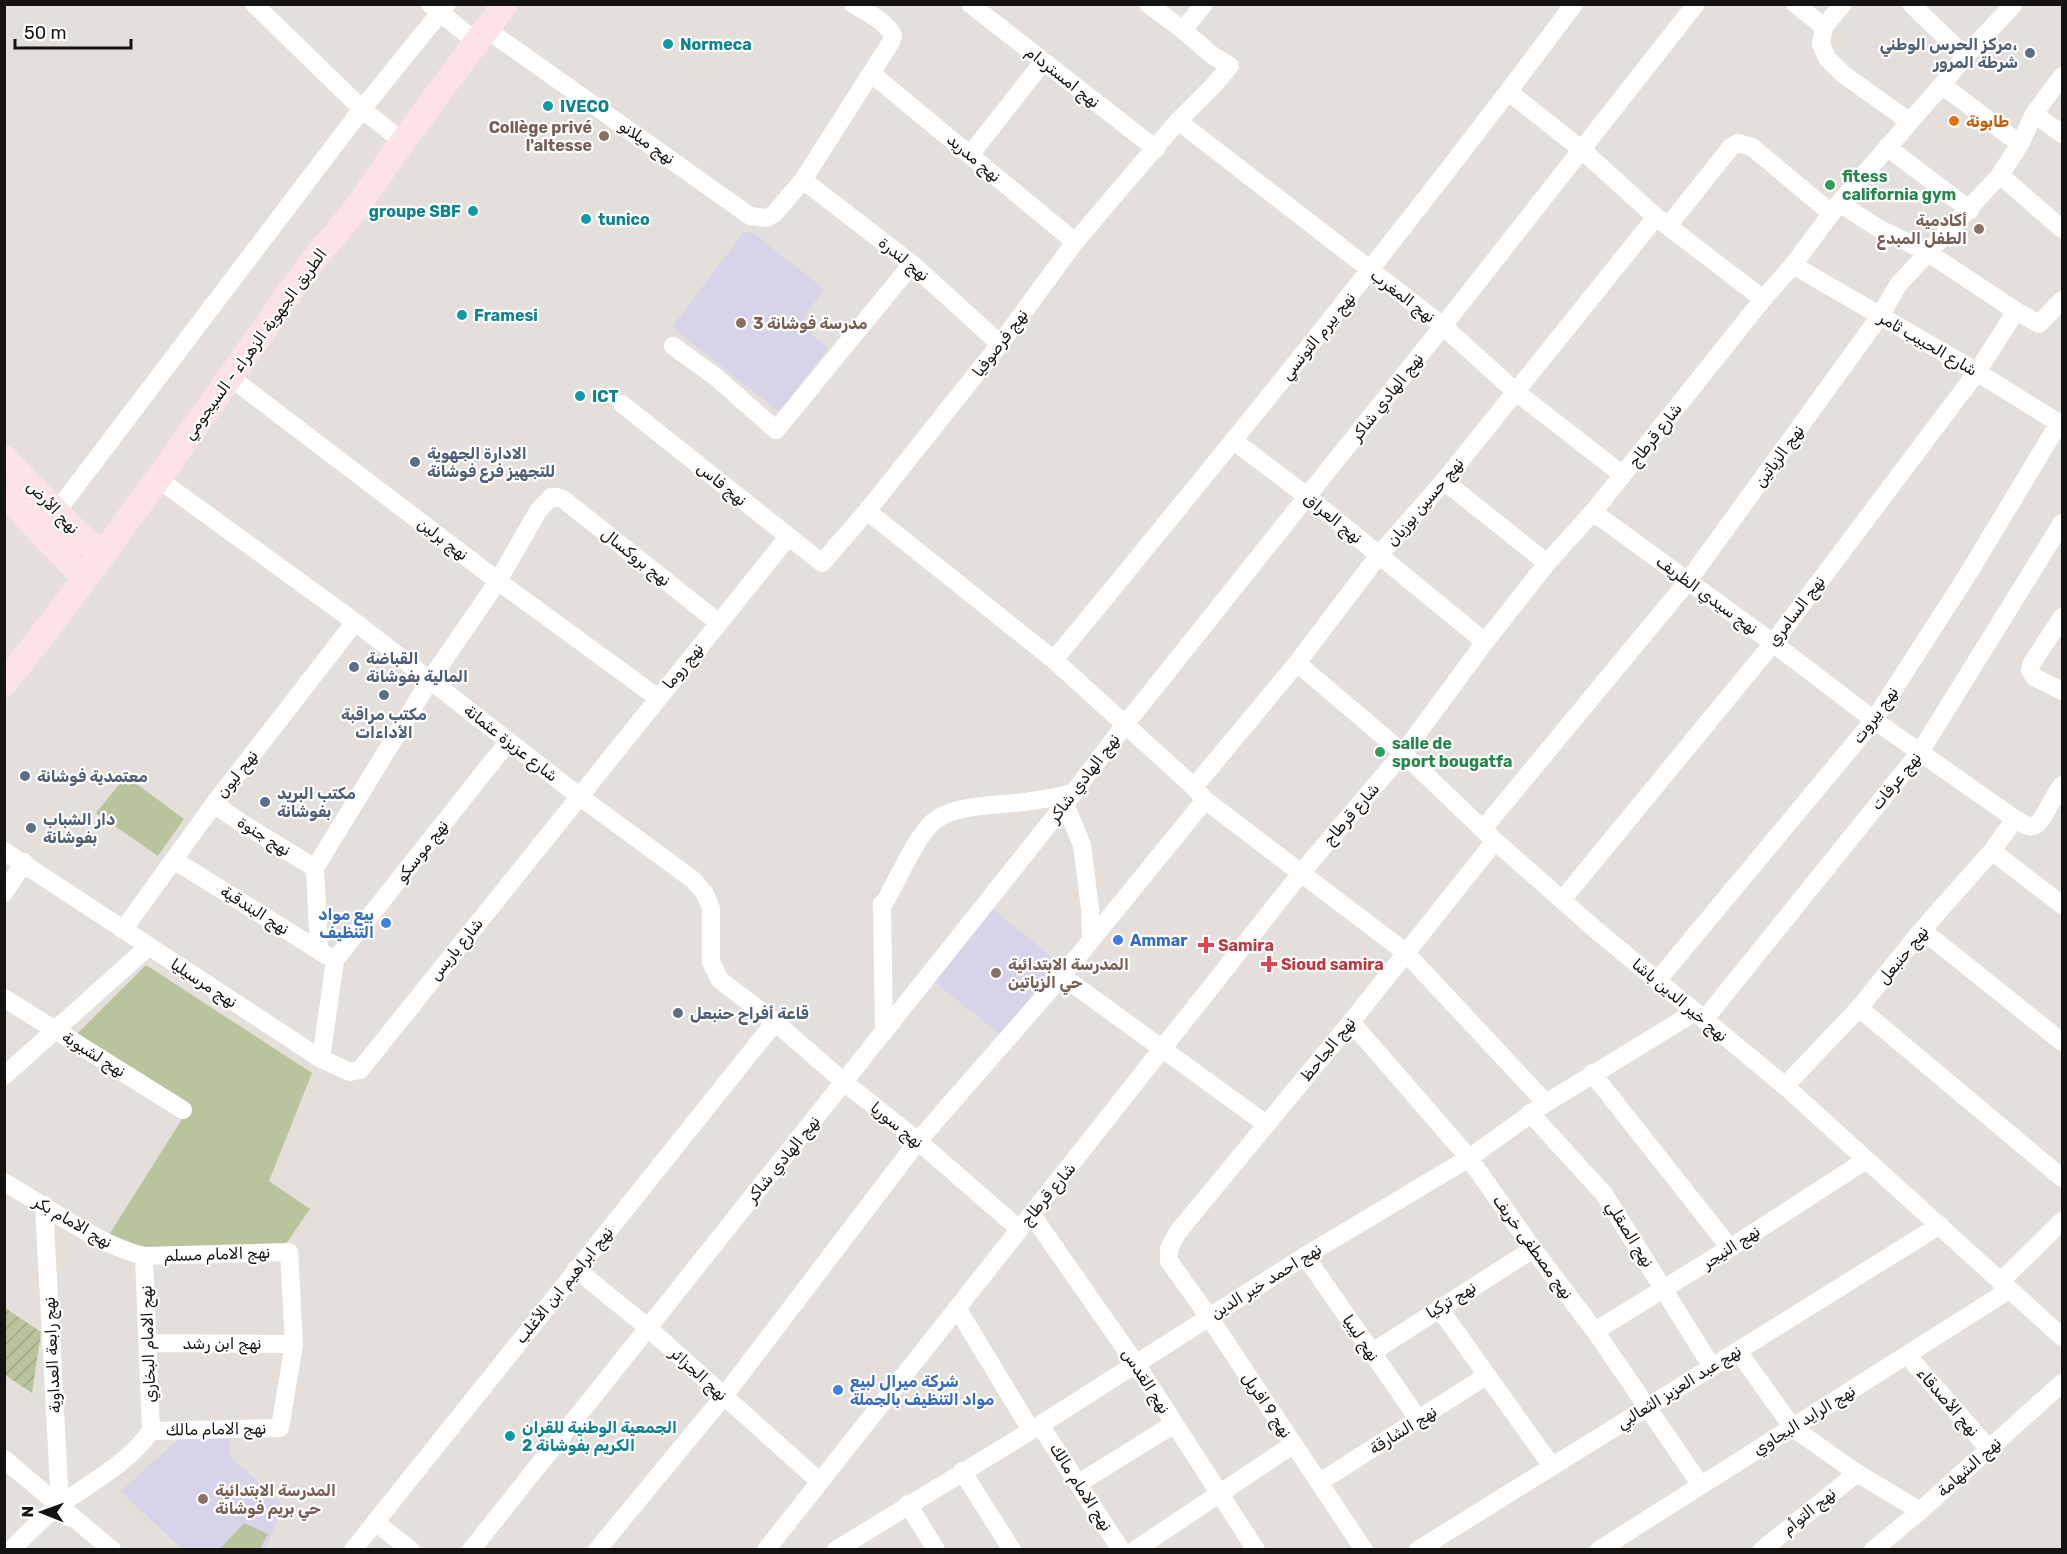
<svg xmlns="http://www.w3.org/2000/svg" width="2067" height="1554" viewBox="0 0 2067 1554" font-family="Rubik,Vazirmatn,sans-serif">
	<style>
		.education { fill: #d7d3e9 }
		.garden { fill: url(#garden-furrows) }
		.pitch { fill: #bac49c }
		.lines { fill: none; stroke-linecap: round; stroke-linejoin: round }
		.street { stroke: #fff; stroke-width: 18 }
		.secondary { stroke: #fde3e6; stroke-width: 26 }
		.culture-dot { fill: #0f9aa8; stroke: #fff; stroke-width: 2 }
		.service-dot { fill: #5c6f8a; stroke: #fff; stroke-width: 2 }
		.food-dot { fill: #e8710a; stroke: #fff; stroke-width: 2 }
		.education-dot { fill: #8d6e63; stroke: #fff; stroke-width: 2 }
		.leisure-dot { fill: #2e9e5b; stroke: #fff; stroke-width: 2 }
		.shop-dot { fill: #3f7fe0; stroke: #fff; stroke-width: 2 }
		.health-dot { fill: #e0444e; stroke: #fff; stroke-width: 2 }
		.labels { text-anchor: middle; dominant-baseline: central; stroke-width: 4.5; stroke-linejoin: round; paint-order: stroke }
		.culture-label { font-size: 16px; font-weight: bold; fill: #0d838f; stroke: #fff; text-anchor: start }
		.service-label { font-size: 16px; font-weight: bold; fill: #4e5e75; stroke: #fff; text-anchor: start }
		.street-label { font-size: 16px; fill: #151311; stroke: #fff }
		.food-label { font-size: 16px; font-weight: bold; fill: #c56008; stroke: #fff; text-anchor: start }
		.education-label { font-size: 16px; font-weight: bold; fill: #785e54; stroke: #fff; text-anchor: start }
		.leisure-label { font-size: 16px; font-weight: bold; fill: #27864d; stroke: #fff; text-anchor: start }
		.shop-label { font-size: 16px; font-weight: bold; fill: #366cbe; stroke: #fff; text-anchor: start }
		.health-label { font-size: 16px; font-weight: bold; fill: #be3a42; stroke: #fff; text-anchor: start }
	</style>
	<defs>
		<pattern id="garden-furrows" width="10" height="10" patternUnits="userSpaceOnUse" patternTransform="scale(1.5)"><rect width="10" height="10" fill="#bac49c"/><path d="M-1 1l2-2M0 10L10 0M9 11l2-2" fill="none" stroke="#9fa885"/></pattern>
	</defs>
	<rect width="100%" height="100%" fill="#e4dfda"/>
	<path class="education" d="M744,232h8l72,57 -22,31 13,8 -4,6 17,14 -39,51 3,4 -11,10 -109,-86z
		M993,909l68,56 -59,71 -70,-56z
		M181,1437l49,1v18l54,50 -19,43h-83l-61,-58z"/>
	<path class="garden" d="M5,1308l36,24 -9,61 -27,-18z"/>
	<path class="pitch" d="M126,776l58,43 -26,37 -62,-43z
		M146,965l166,108 -43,108 41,28 -25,36 -139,5 -39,-12 82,-130 -113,-73z
		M244,1523l24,11 -8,15h-40z"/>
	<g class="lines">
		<path class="street" d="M254,4l108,105 40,32
			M430,4l46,38
			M970,4l186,145
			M1795,4l29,23
			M1843,4l-19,23 -3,17 6,14 16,16 67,48
			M1911,4l54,52
			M486,29l264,187 16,2 8,-4 29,-34 88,-138 2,-7c-9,-15 -25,-22 -40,-31
			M1183,30l21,-26
			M872,74l203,168
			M1942,85l78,59
			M1509,92l73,58 74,67 107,82
			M2034,114l28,20
			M1178,121l265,205 73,66 107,83
			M1887,147l83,63
			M970,155l73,-93
			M2000,175l62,54
			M803,180l109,84 88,80
			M1839,203l39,25 49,24 89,59 23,13 23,-24
			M1668,226l63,-79 7,-4 14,4 79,66
			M1793,265l184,107 85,53
			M673,346l44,32 59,52 136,-166
			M230,377l268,204 160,117
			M622,404l200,159 45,-52 133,-167 75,-102 103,-121 35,-35 17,-20 -18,-11 -29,-25 -35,-26
			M1234,441l74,56 177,145
			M158,479l197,143 224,174 113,83 12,13 7,16v54l9,18 55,42 69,60 74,59 101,88
			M1444,481l103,82
			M57,511l305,-402 85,-105
			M867,511l187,149 140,127 11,13 200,152 141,151
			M1593,512l180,131 101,77 141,99c5,2 12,9 18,7 10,-2 21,-33 29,-41
			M2062,617l-30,46 -2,7 4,7 28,14
			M1054,660c177,-215 353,-432 520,-656
			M1297,663l106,90 92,88 101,89 189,156 277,251
			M1194,787l103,-124 82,-108 65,-74 212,-264
			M214,804l26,18 75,46
			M1065,804l17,41 8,64 1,29
			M1483,829l205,-248 192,-265 18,-31 102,-110 20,-31 14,-30 28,-38
			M4,851l317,208 14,-99
			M1992,851l70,54
			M174,860l152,95
			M4,893l20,-31
			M1562,900l211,-257 204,-271 39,-61
			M123,930l91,-126 141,-182
			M1922,930l140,112
			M319,950l-4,-82 115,-188 68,-99 40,-70 13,-14h5l7,2 156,124
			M335,960l173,-218
			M1062,976l204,148
			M1657,981l217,-261 94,-146 91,-151
			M4,998l179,112
			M1859,1008l203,170
			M1704,1020l216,-268 142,-229
			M1351,1022l118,136 64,91 62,82 105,153
			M884,1032l-2,-128 3,-2c14,-25 25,-53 43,-75 20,-24 69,-21 96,-25 17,-2 34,-5 50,-10
			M321,1059l29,13 10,-2 428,-533
			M1592,1073l138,175
			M4,1076l145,-130
			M1785,1086l74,-78 63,-78 70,-79 23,-32
			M1530,1113l74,81 108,173
			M4,1182c44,25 92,62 140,74l145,-4 5,92 -14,84 -129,3
			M44,1205l16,299
			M1032,1215l104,149 120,186
			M144,1256l7,175
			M1305,1256l114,164
			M576,1269l71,58 172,154
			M2000,1282l62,-61
			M957,1308l74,122
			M1439,1308l112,157
			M1595,1331l135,-83 136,-88
			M149,1343l145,1
			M1738,1351l55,77 64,45 63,38
			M1371,1353l162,-104
			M1907,1355l82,94
			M1040,1425l81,125
			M4,1459l108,91
			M962,1471l50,79
			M1320,1482l166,-106
			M1079,1483l95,-59
			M908,1504l28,46
			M375,1522l36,28
			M11,1550c16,-16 33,-34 51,-47 32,-22 66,-40 89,-72
			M353,1550l422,-528
			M471,1550l594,-746 59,-78 319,-400 253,-322
			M597,1550l127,-154 194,-255 144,-165 143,-176
			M766,1550l535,-677 102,-120 82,-111 62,-79 46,-51 170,-213 30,-34 46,-62 103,-118 23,-29 49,-52
			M836,1550l204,-125 265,-169 164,-98 77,-55 149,-91
			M1135,1550l159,-106
			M1364,1550l-155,-233 -40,-56v-12l8,-16 174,-211 144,-181
			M1418,1550l522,-325
			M1599,1550l410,-260
			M1762,1550l95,-77
			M1873,1550l47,-39 142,-128"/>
		<path class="secondary" d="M4,458l74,76 24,20
			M4,494l81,84
			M4,684c106,-134 203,-275 302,-414 18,-25 40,-46 57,-71 44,-67 94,-130 142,-195"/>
	</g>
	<g class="culture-dot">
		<circle cx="668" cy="44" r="6"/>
		<circle cx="548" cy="106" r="6"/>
		<circle cx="473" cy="211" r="6"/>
		<circle cx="586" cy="219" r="6"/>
		<circle cx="462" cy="315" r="6"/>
		<circle cx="580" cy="396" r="6"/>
		<circle cx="510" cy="1436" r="6"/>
	</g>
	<g class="service-dot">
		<circle cx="2030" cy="53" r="6"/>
		<circle cx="415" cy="462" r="6"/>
		<circle cx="354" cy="667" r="6"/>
		<circle cx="384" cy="695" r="6"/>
		<circle cx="25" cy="776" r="6"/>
		<circle cx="265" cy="802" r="6"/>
		<circle cx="31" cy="828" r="6"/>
		<circle cx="678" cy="1013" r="6"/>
	</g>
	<circle class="food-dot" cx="1954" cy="121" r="6"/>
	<g class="education-dot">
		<circle cx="604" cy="136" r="6"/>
		<circle cx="1979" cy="229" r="6"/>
		<circle cx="741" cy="323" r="6"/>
		<circle cx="996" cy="973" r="6"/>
		<circle cx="203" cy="1499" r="6"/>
	</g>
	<g class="leisure-dot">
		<circle cx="1830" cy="185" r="6"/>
		<circle cx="1380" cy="752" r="6"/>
	</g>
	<g class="shop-dot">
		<circle cx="386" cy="923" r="6"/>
		<circle cx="1118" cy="940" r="6"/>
		<circle cx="838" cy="1390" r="6"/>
	</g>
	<g class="health-dot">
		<path d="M1203 936h6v6h6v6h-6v6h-6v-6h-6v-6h6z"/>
		<path d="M1266 955h6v6h6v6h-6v6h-6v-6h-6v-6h6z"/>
	</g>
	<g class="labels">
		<g class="culture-label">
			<text x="680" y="44">Normeca</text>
			<text x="560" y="106">IVECO</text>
			<text x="461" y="211" text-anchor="end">groupe SBF</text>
			<text x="598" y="219">tunico</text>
			<text x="474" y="315">Framesi</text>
			<text x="592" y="396">ICT</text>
			<text x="522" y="1427">الجمعية الوطنية للقران<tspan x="522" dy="18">الكريم بفوشانة 2</tspan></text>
		</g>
		<g class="service-label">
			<text x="2018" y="44" text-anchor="end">مركز الحرس الوطني،<tspan x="2018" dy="18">شرطة المرور</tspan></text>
			<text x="427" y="453">الادارة الجهوية<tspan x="427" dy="18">للتجهيز فرع فوشانة</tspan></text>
			<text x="366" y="658">القباضة<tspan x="366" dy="18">المالية بفوشانة</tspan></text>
			<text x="384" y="714" text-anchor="middle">مكتب مراقبة<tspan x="384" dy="18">الأداءات</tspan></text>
			<text x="37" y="776">معتمدية فوشانة</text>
			<text x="277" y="793">مكتب البريد<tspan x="277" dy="18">بفوشانة</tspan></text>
			<text x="43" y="819">دار الشباب<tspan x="43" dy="18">بفوشانة</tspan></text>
			<text x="690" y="1013">قاعة أفراح حنبعل</text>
		</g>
		<g class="street-label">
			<text transform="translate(1063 77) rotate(38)">نهج امستردام</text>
			<text transform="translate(647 142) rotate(35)">نهج ميلانو</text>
			<text transform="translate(974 158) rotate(40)">نهج مدريد</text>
			<text transform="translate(904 259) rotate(39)">نهج لندرة</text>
			<text transform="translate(1403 296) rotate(37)">نهج المغرب</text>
			<text transform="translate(1318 336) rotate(-51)">نهج بيرم التونسي</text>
			<text transform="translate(1000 343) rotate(-53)">نهج فرصوفيا</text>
			<text transform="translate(255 344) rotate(-54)">الطريق الجهوية الزهراء - السيجومي</text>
			<text transform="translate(1928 344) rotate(30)">شارع الحبيب ثامر</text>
			<text transform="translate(1387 397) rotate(-52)">نهج الهادي شاكر</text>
			<text transform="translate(1655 435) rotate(-52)">شارع قرطاج</text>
			<text transform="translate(1779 456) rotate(-54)">نهج الزياتين</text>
			<text transform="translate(722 484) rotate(39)">نهج فاس</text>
			<text transform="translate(1425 502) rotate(-50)">نهج حسين بوزيان</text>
			<text transform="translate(53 507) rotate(46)">نهج الأرض</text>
			<text transform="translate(1333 518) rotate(39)">نهج العراق</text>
			<text transform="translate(443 539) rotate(37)">نهج برلين</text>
			<text transform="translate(636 557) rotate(38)">نهج بروكسال</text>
			<text transform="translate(1707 595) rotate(36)">نهج سيدي الظريف</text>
			<text transform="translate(1796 611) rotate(-53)">نهج السامري</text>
			<text transform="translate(683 666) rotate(-51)">نهج روما</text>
			<text transform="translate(1875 715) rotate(-54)">نهج بيروت</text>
			<text transform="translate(511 743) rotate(38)">شارع عزيزة عثمانة</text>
			<text transform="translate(237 774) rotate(-52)">نهح ليون</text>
			<text transform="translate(1084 778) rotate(-53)">نهج الهادي شاكر</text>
			<text transform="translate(1896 781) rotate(-51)">نهج عرفات</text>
			<text transform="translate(1351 814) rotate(-49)">شارع قرطاج</text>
			<text transform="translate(264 836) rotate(32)">نهج جنوة</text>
			<text transform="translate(422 851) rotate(-52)">نهج موسكو</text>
			<text transform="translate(255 910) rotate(32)">نهج البندقية</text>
			<text transform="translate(456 949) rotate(-51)">شارع باريس</text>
			<text transform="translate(1903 955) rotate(-51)">نهج حنبعل</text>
			<text transform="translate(204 983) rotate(33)">نهج مرسيليا</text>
			<text transform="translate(1680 1000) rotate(40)">نهج خير الدين باشا</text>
			<text transform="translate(1328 1049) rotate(-51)">نهج الجاحظ</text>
			<text transform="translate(94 1054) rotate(32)">نهج لشبوبة</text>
			<text transform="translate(897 1125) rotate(39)">نهج سوريا</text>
			<text transform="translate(783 1159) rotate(-51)">نهج الهادي شاكر</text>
			<text transform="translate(1048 1194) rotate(-50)">شارع قرطاج</text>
			<text transform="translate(73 1222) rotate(30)">نهج الامام بكر</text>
			<text transform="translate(1630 1234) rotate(58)">نهج الصقلي</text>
			<text transform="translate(1533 1247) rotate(54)">نهج مصطفى خريف</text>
			<text transform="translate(1731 1247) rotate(-33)">نهج النيجر</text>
			<text transform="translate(217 1254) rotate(-2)">نهج الامام مسلم</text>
			<text transform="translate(1266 1281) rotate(-32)">نهج احمد خير الدين</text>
			<text transform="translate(564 1285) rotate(-51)">نهج ابراهيم ابن الأغلب</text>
			<text transform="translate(1451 1300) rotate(-32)">نهج تركيا</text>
			<text transform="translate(1361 1338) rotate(56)">نهج ليبيا</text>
			<text x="222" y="1343">نهج ابن رشد</text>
			<text transform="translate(148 1344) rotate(-92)">نهج الامام البخاري</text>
			<text transform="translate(52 1355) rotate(-93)">نهج رابعة العداوية</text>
			<text transform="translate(699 1374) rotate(42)">نهج الجزائر</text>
			<text transform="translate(1146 1381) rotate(57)">نهج القدس</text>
			<text transform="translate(1679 1387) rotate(-32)">نهج عبد العزيز الثعالبي</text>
			<text transform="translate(1948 1402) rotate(49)">نهج الأصدقاء</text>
			<text transform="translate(1267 1405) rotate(56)">نهج 9 افريل</text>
			<text transform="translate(1804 1420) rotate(-32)">نهج الرايد البجاوي</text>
			<text transform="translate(216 1429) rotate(-1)">نهج الامام مالك</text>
			<text transform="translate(1403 1430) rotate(-32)">نهج الشارقة</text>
			<text transform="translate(1969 1467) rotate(-42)">نهج الشهامة</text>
			<text transform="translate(1081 1487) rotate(57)">نهج الامام مالك</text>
			<text transform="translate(1809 1511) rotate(-39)">نهج التوأم</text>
		</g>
		<g class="food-label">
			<text x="1966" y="121">طابونة</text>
		</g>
		<g class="education-label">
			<text x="592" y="127" text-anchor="end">Collège privé<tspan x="592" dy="18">l'altesse</tspan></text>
			<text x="1967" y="220" text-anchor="end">أكادمية<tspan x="1967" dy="18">الطفل المبدع</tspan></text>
			<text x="753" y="323">مدرسة فوشانة 3</text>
			<text x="1008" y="964">المدرسة الابتدائية<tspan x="1008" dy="18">حي الزياتين</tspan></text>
			<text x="215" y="1490">المدرسة الابتدائية<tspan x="215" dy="18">حي بريم فوشانة</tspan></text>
		</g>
		<g class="leisure-label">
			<text x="1842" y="176">fitess<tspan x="1842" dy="18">california gym</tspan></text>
			<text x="1392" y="743">salle de<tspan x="1392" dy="18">sport bougatfa</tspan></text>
		</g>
		<g class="shop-label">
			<text x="374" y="914" text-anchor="end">بيع مواد<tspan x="374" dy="18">التنظيف</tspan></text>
			<text x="1130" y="940">Ammar</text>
			<text x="850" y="1381">شركة ميرال لبيع<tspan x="850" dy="18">مواد التنظيف بالجملة</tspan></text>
		</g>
		<g class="health-label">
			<text x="1218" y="945">Samira</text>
			<text x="1281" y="964">Sioud samira</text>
		</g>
	</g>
	<rect width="2067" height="1554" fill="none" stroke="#151311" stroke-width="12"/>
	<g transform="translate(42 1512) rotate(271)" stroke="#ffffff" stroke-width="4.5" paint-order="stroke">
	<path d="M0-4.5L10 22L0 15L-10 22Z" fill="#151311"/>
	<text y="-9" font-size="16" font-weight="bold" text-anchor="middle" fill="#151311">N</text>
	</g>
	<path d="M15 39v9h116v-9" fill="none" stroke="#151311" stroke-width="3"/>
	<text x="24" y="39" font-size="18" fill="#151311" stroke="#ffffff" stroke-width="4.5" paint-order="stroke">50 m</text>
</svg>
